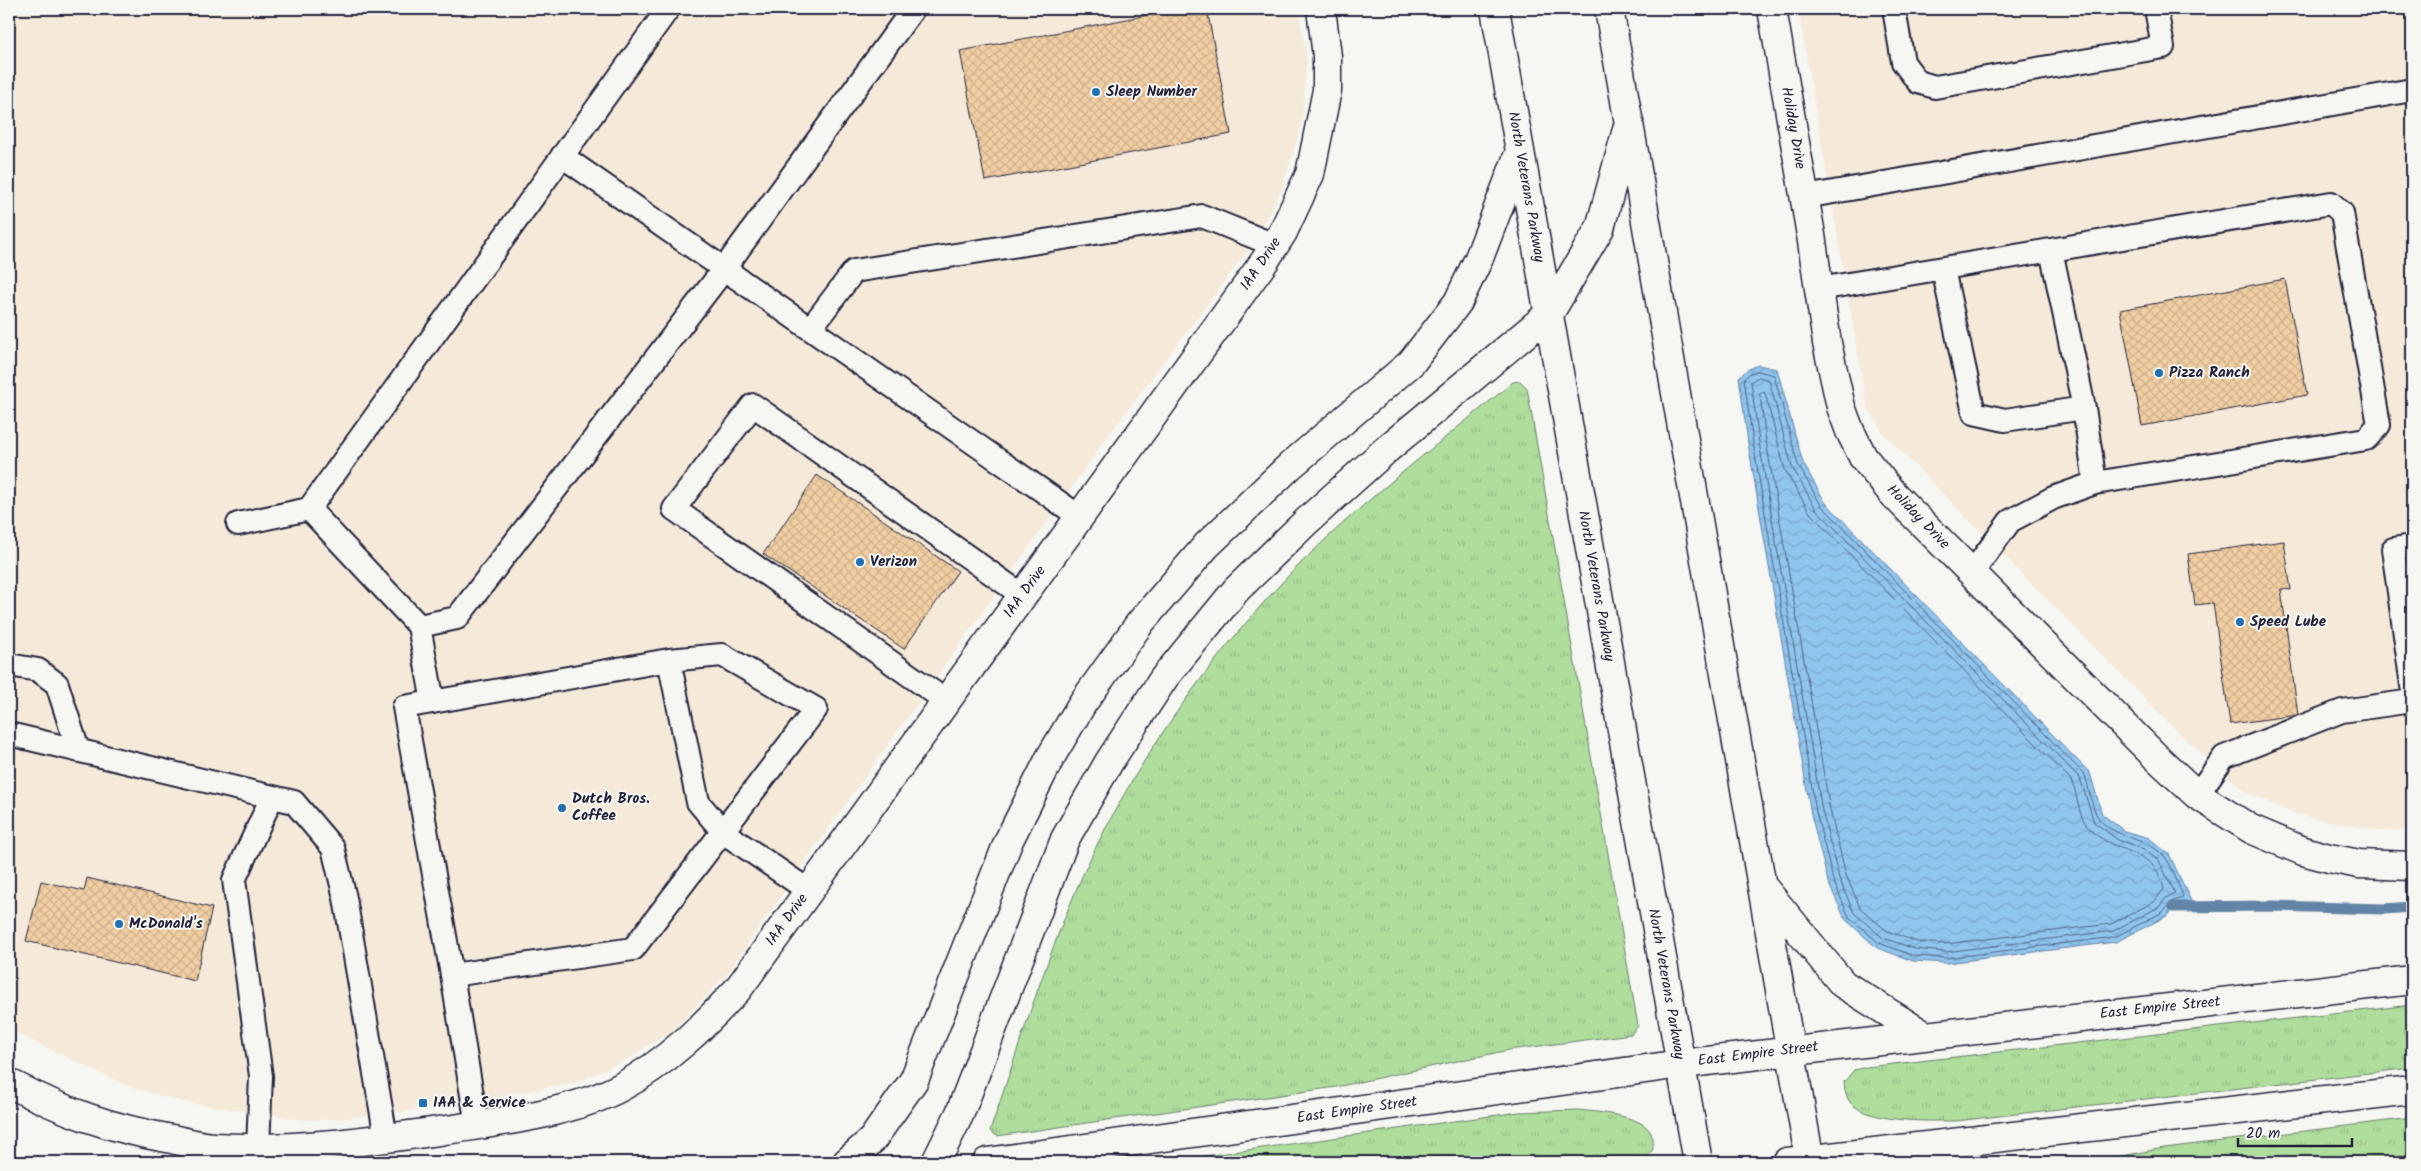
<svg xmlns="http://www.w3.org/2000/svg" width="2421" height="1171" viewBox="0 0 2421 1171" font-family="Kalam,sans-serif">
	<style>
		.built { fill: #f5eada }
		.grass { fill: url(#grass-tufts); stroke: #68806c }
		.water { fill: url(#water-waves); stroke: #6484a6 }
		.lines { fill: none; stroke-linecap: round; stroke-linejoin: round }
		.shore { stroke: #4e6383; stroke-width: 1 }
		.stream { stroke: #6484a6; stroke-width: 11 }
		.building { fill: url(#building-cross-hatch); stroke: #22223b }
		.service-casing { stroke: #22223b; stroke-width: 26 }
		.minor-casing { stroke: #22223b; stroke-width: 31 }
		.tertiary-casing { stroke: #22223b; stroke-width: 31 }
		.primary-casing { stroke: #22223b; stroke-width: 31 }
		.trunk-casing { stroke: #22223b; stroke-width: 31 }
		.service { stroke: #f6f6f2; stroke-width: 22 }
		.minor { stroke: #f6f6f2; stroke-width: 28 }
		.tertiary { stroke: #f6f6f2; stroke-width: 28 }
		.primary { stroke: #f6f6f2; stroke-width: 28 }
		.trunk { stroke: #f6f6f2; stroke-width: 28 }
		.poi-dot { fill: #1f6fb2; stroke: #f6f6f2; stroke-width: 2 }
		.labels { text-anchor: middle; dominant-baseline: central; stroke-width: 4; stroke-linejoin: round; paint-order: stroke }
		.poi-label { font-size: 15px; font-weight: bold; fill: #22223b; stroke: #f6f6f2; text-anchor: start }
		.street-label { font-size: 15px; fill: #22223b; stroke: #f6f6f2 }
	</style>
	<defs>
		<pattern id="grass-tufts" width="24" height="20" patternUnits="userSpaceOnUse" patternTransform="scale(1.25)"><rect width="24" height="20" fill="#afdd9c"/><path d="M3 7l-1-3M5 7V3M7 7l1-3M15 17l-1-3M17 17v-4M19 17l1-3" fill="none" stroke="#96bd87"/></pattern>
		<pattern id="water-waves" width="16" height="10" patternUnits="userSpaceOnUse" patternTransform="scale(1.25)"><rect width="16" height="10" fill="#90c5ee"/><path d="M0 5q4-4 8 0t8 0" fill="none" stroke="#7ca9cd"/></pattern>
		<pattern id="building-cross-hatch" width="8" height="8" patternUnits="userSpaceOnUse" patternTransform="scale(1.25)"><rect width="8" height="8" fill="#f2cfa3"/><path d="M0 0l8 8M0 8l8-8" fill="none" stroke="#cfb18d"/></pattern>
	</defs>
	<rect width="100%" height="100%" fill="#f6f6f2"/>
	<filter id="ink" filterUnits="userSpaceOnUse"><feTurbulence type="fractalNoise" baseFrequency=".02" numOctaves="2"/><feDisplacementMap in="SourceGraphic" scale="10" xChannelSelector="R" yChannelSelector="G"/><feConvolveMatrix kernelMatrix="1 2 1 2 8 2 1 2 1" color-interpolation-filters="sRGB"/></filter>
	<g filter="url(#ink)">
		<path class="built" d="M9,9h1289l9,50 -5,64 -20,66 -28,53 -143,190 -296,415 -87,126 -54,56 -44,29 -52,24 -136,25 -104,12 -33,1 -122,-18 -53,-15 -121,-57z
			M1798,9h614v821l-33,1 -80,-16 -53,-23 -68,-60 -295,-299 -16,-27z"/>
		<path class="grass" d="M1520,381l7,7 111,638 -7,8 -122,16 -173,37 -339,49 -7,-5c28,-81 53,-164 87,-243 47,-109 120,-213 199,-299 71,-77 157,-140 237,-207z
			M2412,1005v63l-456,53c-27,0 -79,2 -102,-15 -8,-6 -9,-15 -10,-24l10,-12 13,-3z
			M1578,1110c17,2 61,5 71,20 4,5 4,13 4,19l-6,9 -14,4h-471l357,-50z
			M2412,1118v44h-322l74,-14z"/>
		<path class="water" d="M1758,365l19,4 26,94 22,39 265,271 12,41 22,17 25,7 20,16 22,47 -18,6 -6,9 -51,26 -170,21 -33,-2 -36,-13 -32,-29 -17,-37 -17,-68 -63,-371 -9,-66 8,-7z"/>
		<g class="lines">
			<path class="shore" d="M1758,371l16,4 24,90 23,40 264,270c4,14 6,28 12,41 12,21 52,22 68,41 8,10 12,27 18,38l-1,3 -11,4 -8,10 -48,25 -169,21 -32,-2 -35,-13 -30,-26 -16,-37 -17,-68 -63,-369 -9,-64 5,-5z
				M1759,377l10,3 23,87 24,42 264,269 14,44 24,18 26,9 15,12 16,32 -9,5 -7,9 -46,24 -168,21 -30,-3 -32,-11 -29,-25 -15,-35 -17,-67 -63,-369 -8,-60z
				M1762,392l3,1 20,77 25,43 263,269c4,14 5,32 14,44 18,22 48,22 65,39 6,5 10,16 12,24l-10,13 -43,22 -166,20 -28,-2 -30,-11 -27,-23 -14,-33 -16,-65 -64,-369 -6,-46z"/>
			<path class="stream" d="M2173,907l99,-1 112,3 28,-2"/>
		</g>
		<path class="building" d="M1179,9h28l24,125 -246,47 -25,-130z
			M2285,279l22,116 -165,31 -22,-116z
			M817,475l141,96 -54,78 -141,-95z
			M2284,541l7,49 -10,-1 17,126 -68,9 -17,-121 -18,2 -7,-51z
			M87,878l125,30 -17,73 -169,-40 15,-60 43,10z"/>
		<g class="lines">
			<g class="service-casing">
				<path id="service" d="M1894,9l9,53 15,20 17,5 228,-40 -7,-38
					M562,156l518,361
					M1805,197l607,-107
					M1943,269l31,144 31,7 79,-12 -33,-158
					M1819,289l512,-86 11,10 37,212 -13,14 -271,44 -42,15 -43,23 -38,52
					M810,329l44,-58 348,-55 72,29
					M2084,408l11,75
					M309,509l110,117 14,76
					M238,524l71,-15 359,-500
					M2412,546l-19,3 19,137
					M419,626l38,-8 267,-349 189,-260
					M669,660l29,142 25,30 86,59
					M9,665l29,5 19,14 21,66
					M946,701l-272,-192 79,-104 269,190
					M9,734l285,68 39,46 12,50 41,240
					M2197,795l27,-38 118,-46 70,-10
					M452,975l-48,-268 265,-47 53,-5 94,54 -183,240 -181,26 25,150
					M258,1148l3,-72 -27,-196 38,-83"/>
			</g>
			<g class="minor-casing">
				<path id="minor" d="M1772,9l39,226 16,108 14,64 9,24 13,26 30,37 262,262 42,39 54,34 52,22 26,7 30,6 53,2"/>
			</g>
			<g class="tertiary-casing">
				<path id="tertiary" d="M9,1083c56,29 100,45 163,56 14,3 28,7 42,8 80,5 160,-7 239,-18 52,-8 122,-17 168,-42 46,-25 82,-60 117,-98l526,-727 19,-30 27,-58 17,-84v-34l-6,-47"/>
			</g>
			<g class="primary-casing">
				<path id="primary" d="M987,1162l694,-98 731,-84
					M1787,1162l625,-72"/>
			</g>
			<g class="trunk-casing">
				<path id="trunk" d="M1495,9l203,1153
					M1609,9l201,1153
					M1763,887l80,97 81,51
					M847,1162l25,-22 42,-60 95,-240 41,-82 32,-54 58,-81 67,-78 83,-79 121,-103 47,-61 21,-44 41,-107
					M936,1162l24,-49 105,-274 44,-77 55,-84 72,-88 71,-69 80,-72 162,-135 51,-86 29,-106"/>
			</g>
			<use href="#service" class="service"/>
			<use href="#minor" class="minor"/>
			<use href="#tertiary" class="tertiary"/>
			<use href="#primary" class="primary"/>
			<use href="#trunk" class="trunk"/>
		</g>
	</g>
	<g class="poi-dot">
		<circle cx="1096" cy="92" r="5"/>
		<circle cx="2159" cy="373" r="5"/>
		<circle cx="860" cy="562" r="5"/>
		<circle cx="2240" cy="622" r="5"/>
		<circle cx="562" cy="808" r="5"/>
		<circle cx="119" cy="924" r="5"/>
		<rect x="418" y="1098" width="10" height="10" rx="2.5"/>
	</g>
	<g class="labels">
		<g class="poi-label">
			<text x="1106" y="92">Sleep Number</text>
			<text x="2169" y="373">Pizza Ranch</text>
			<text x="870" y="562">Verizon</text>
			<text x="2250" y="622">Speed Lube</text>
			<text x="572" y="799">Dutch Bros.<tspan x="572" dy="17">Coffee</tspan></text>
			<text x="129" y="924">McDonald's</text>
			<text x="433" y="1103">IAA &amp; Service</text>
		</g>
		<g class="street-label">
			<text transform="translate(1793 128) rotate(80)">Holiday Drive</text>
			<text transform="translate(1526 187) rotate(80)">North Veterans Parkway</text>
			<text transform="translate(1261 264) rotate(-56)">IAA Drive</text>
			<text transform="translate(1918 517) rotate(46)">Holiday Drive</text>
			<text transform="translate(1596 586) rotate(80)">North Veterans Parkway</text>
			<text transform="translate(1025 592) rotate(-54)">IAA Drive</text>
			<text transform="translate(787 920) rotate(-54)">IAA Drive</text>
			<text transform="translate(1666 984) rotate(80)">North Veterans Parkway</text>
			<text transform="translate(2160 1008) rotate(-6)">East Empire Street</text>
			<text transform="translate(1758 1054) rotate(-7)">East Empire Street</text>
			<text transform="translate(1357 1110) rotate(-8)">East Empire Street</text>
		</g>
	</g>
	<rect width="2421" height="1171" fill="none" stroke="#f6f6f2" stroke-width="30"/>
	<rect x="15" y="15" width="2391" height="1141" fill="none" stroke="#22223b" stroke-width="2" filter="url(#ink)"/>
	<path d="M2238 1138v8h114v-8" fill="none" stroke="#22223b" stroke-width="2.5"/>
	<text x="2246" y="1138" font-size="15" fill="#22223b" stroke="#f6f6f2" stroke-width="4" paint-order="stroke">20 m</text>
</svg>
